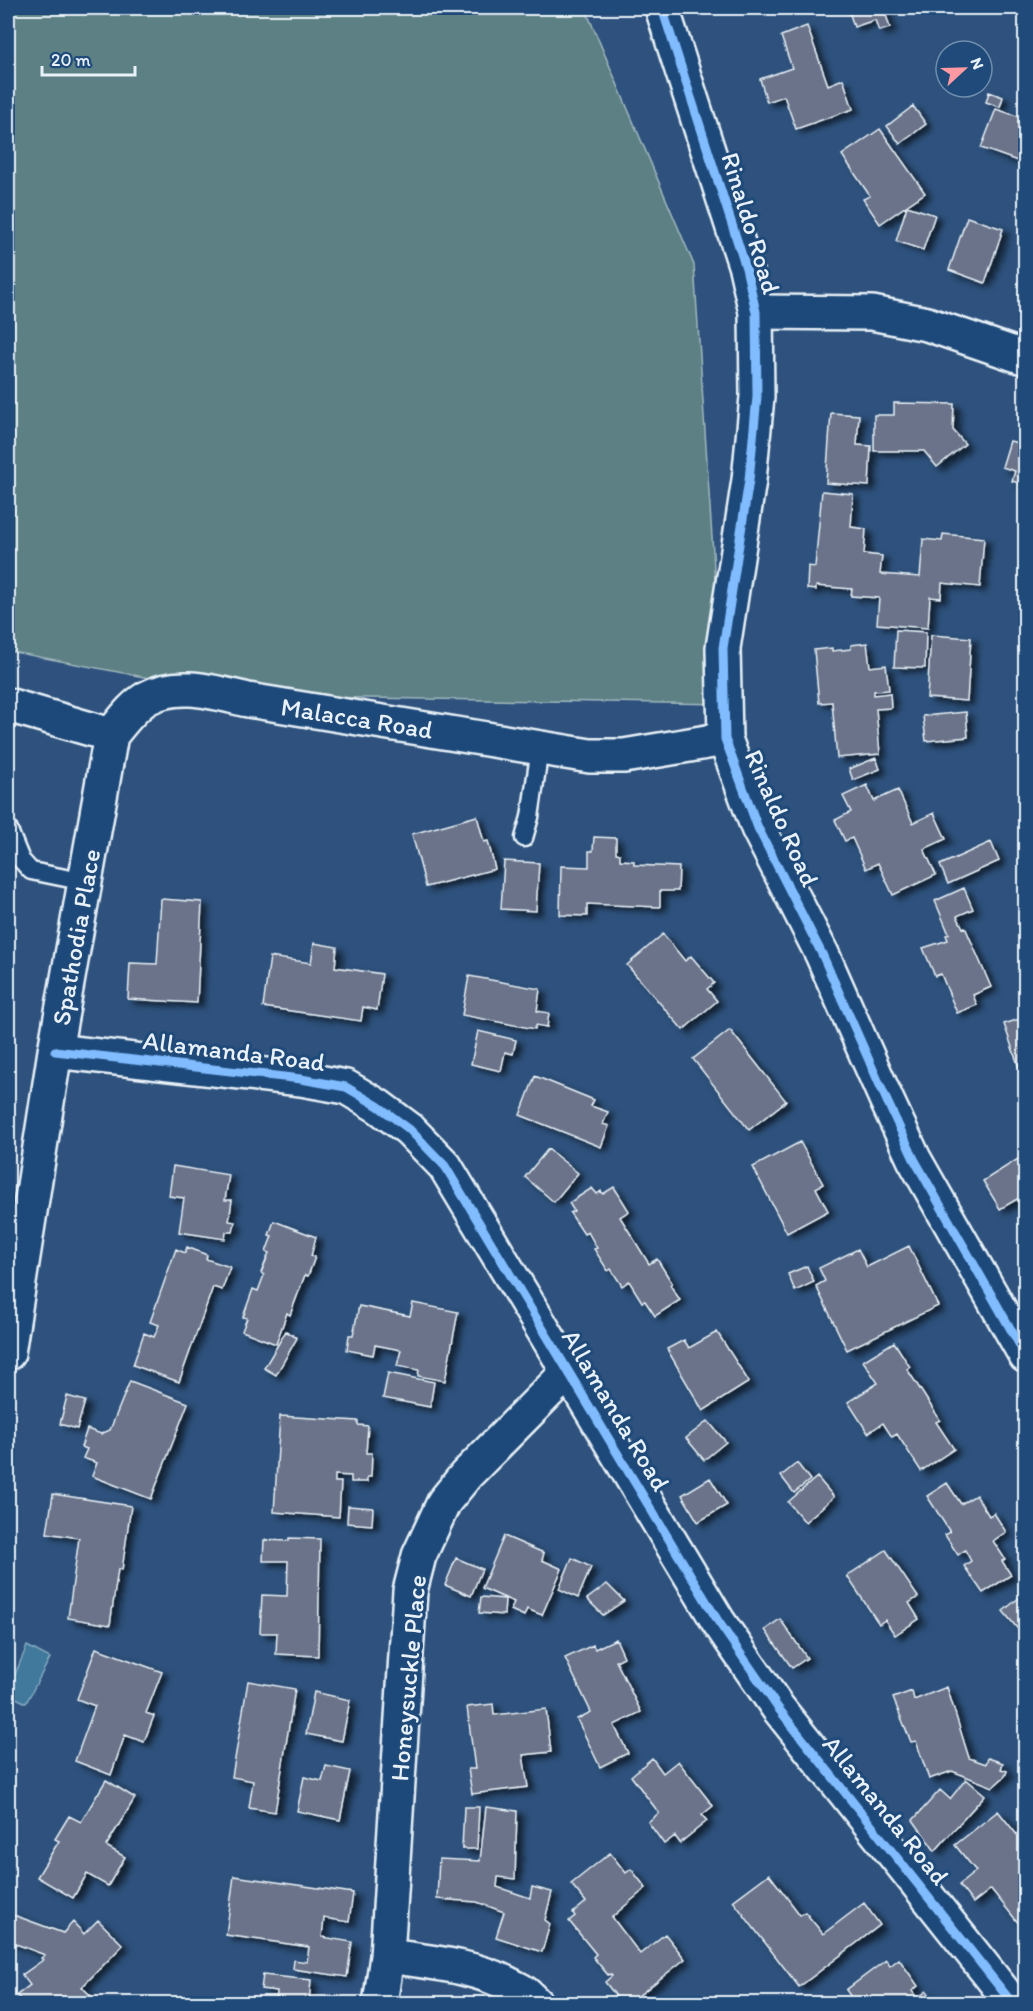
<svg xmlns="http://www.w3.org/2000/svg" width="1033" height="2011" viewBox="0 0 1033 2011" font-family="Itim,sans-serif">
	<style>
		.green { fill: #5c8084; stroke: #a2b8be; stroke-width: 1.5 }
		.water { fill: #41799b; stroke: #84a9c0; stroke-width: 1.5 }
		.building { fill: #6a7389; stroke: #e8f1f8; stroke-width: 1.5; filter: url(#shadow) }
		.lines { fill: none; stroke-linecap: round; stroke-linejoin: round }
		.lane-casing { stroke: #e8f1f8; stroke-width: 21 }
		.street-casing { stroke: #e8f1f8; stroke-width: 38 }
		.secondary-casing { stroke: #e8f1f8; stroke-width: 38 }
		.lane { stroke: #1f4a7a; stroke-width: 16 }
		.street { stroke: #1f4a7a; stroke-width: 33 }
		.secondary { stroke: #1f4a7a; stroke-width: 33 }
		.cycleway-casing { stroke: #1f4a7a; stroke-width: 13 }
		.cycleway { stroke: #80bcff; stroke-width: 9 }
		.labels { text-anchor: middle; dominant-baseline: central; stroke-width: 6; stroke-linejoin: round; paint-order: stroke }
		.street-label { font-size: 26px; fill: #e8f1f8; stroke: #1f4a7a }
	</style>
	<defs>
		<filter id="shadow"><feDropShadow dx="6" dy="4" stdDeviation="3" flood-color="#0009"/></filter>
	</defs>
	<rect width="100%" height="100%" fill="#2e527d"/>
	<filter id="ink" filterUnits="userSpaceOnUse"><feTurbulence type="fractalNoise" baseFrequency=".0167" numOctaves="2"/><feDisplacementMap in="SourceGraphic" scale="12" xChannelSelector="R" yChannelSelector="G"/><feConvolveMatrix kernelMatrix="1 2 1 2 8 2 1 2 1" color-interpolation-filters="sRGB"/></filter>
	<g filter="url(#ink)">
		<path class="green" d="M8,8h577l109,257 29,439 -480,-8 -235,-45z"/>
		<path class="water" d="M27,1646l23,12 -24,45 -18,-9v-3z"/>
		<path class="building" d="M861,8h23l6,20 -11,3 -4,-11 -21,7 -5,-16z
			M807,26l21,59 15,-6 10,30 -57,20 -12,-33 -17,6 -7,-23 32,-11 -11,-32z
			M989,92l14,5 -3,10 -14,-5z
			M913,106l13,18 -26,20 -13,-18z
			M996,109l30,10v45l-45,-16z
			M880,129l45,64 -45,31 -17,-25 7,-3 -28,-41z
			M907,206l28,9 -12,35 -27,-9z
			M967,217l36,12 -18,54 -36,-13z
			M894,403l60,1 -1,26 12,14 -28,23 -13,-16h-50v-36h20z
			M831,413l28,2 -2,30 14,1 -2,40 -43,-3z
			M1010,441l16,4v40l-14,-4 3,-10 -13,-4z
			M822,491l31,3 -2,33 15,2 -2,25 18,2 -2,18 40,3 3,-38 19,2 1,-7 41,4 -4,49 -38,-4 -1,15 -11,-1 -2,31 -51,-4 2,-26 -28,-2 1,-7 -36,-3v4l-9,-1 1,-23 7,1z
			M896,630l30,2 -1,36 -31,-1z
			M931,635l40,3 -4,63 -40,-3z
			M867,643l3,24 16,-2 3,25 -15,1v4l16,-2 1,15 -15,1 4,45 -43,4 -5,-56 -13,1 -5,-53 18,-2v3l19,-2v-4z
			M966,712l2,25 -42,4 -3,-25z
			M876,758l4,11 -27,11 -4,-11z
			M867,785l7,16 24,-11 15,33 21,-10 12,26 -22,10 12,26 -43,20 -15,-32 -12,6 -14,-31 -7,3 -10,-21 16,-8 -8,-16z
			M477,816l7,26 4,-1 7,28 -69,18 -14,-53z
			M594,837l22,1v15l4,1v6l14,1v4l45,2 -1,24h-18v16l-73,-3v12l-27,-1 1,-49 28,1v-16h4z
			M991,842l8,19 -51,23 -8,-19z
			M504,861l35,2 -3,48 -35,-2z
			M964,888l9,21 -16,7 6,12 2,-1 26,60 -18,8 4,10 -20,8 -16,-39 -6,2 -12,-28 25,-8 -2,-5 3,-1 -14,-33z
			M161,899l41,3 -5,101 -69,-4 2,-36 27,1z
			M663,934l22,27 6,-5 23,27 -7,6 10,12 -34,29 -56,-65z
			M314,943l23,4 -2,20 47,7 -5,36 -14,-3 -2,14 -98,-14 7,-50 41,6z
			M469,976l71,13 -3,22 12,2 -2,14 -11,-2 -1,4 -73,-14z
			M1026,1017v71l-22,-64z
			M730,1030l56,71 -37,29 -56,-71z
			M478,1031l38,9 -3,14 -8,-2 -4,19 -30,-7z
			M535,1076l59,24 -3,6 17,6 -5,12 6,2 -8,21 -81,-32z
			M800,1142l23,42 -7,4 12,23 -41,22 -34,-66z
			M548,1149l30,24 -24,29 -29,-25z
			M1026,1154v40l-26,15 -17,-28z
			M173,1166l56,9 -4,25h7l-3,21 6,1 -2,10h-7l-1,7 -46,-7 5,-34 -15,-2z
			M614,1187l15,24 -9,6 29,47 8,-5 15,24 -2,2 10,15 -25,16 -10,-15 -3,1 -13,-21 -7,5 -11,-17 -3,2 -14,-22 3,-1 -9,-16 -4,2 -14,-21 4,-2 -5,-8 23,-15 5,6 4,-3 2,3z
			M274,1221l42,16 -5,19 4,1 -7,19 -3,-1 -15,40 -3,-2 -11,31 -34,-13 5,-13 -4,-1 10,-28 5,2 6,-16 -3,-2 8,-20 -3,-1 6,-16 -3,-1z
			M909,1246l29,60 -91,44 -31,-64 9,-5 -6,-13 39,-19 9,18z
			M187,1247l20,8 -1,4 24,8 -8,23 -9,-3 -34,95 -46,-17 11,-32 10,4 5,-12 -9,-3 26,-73 9,4z
			M807,1266l7,16 -19,9 -7,-17z
			M413,1303l45,9 -13,69 -27,-5 1,-6 -22,-4 4,-16 -26,-5 -2,10 -26,-5 2,-15h4l6,-29 51,10z
			M286,1331l11,7 -21,37 -12,-7z
			M717,1332l32,50 -46,29 -36,-62 17,-9 5,8z
			M894,1342l16,25 -3,2 33,51 -4,2 18,27 -33,22 -24,-37 -5,3 -9,-14 -15,10 -20,-31 30,-19 -15,-22z
			M388,1373l46,9 -4,25 -47,-9z
			M130,1381l58,22 -37,96 -59,-23 5,-13 -14,-5 4,-9 -6,-2 6,-18 14,5 9,-4z
			M67,1396l18,5 -8,28 -17,-5z
			M280,1416l78,5v4l10,1 -2,27h6l-1,24h-4v5h-16v-6l-16,-1v7h6l-2,35 -65,-5z
			M708,1421l18,21 -22,18 -18,-22z
			M797,1463l13,17 -16,13 -13,-17z
			M817,1477l17,20 -29,25 -17,-20z
			M710,1478l17,27 -29,17 -16,-27z
			M947,1483l14,21 15,-9 13,21 5,-3 12,19 -13,9 12,18 -3,2 9,14 -28,18 -19,-27 7,-5 -6,-11 -7,5 -13,-20 5,-3 -23,-36z
			M53,1494l78,12 -9,64 -4,-1 -8,56 -42,-7 11,-80 -32,-5z
			M348,1506l25,2 -1,17 -25,-2z
			M504,1536l40,17 -2,7 20,9 -20,46 -15,-6 -3,7 -13,-6 3,-8 -32,-14z
			M289,1538l31,1 -2,117 -42,-2 1,-21h-17l2,-38 25,1 1,-35h-25l1,-21 25,1z
			M886,1550l32,47 -9,6 10,16 -24,16 -10,-15 -6,4 -32,-48z
			M456,1558l26,11 -11,27 -26,-11z
			M572,1558l19,9 -13,31 -19,-9z
			M607,1584l17,17 -21,14 -16,-16z
			M1026,1592v47l-23,-28z
			M481,1597l24,2 -1,16 -25,-2z
			M780,1619l27,39 -15,10 -27,-38z
			M616,1639l8,18 -8,4 25,51 -27,13 14,28 -28,14 -23,-48 14,-7 -26,-54 28,-13 2,4z
			M96,1648l66,24 -16,41 8,3 -10,26 -19,-7 -14,40 -36,-14 20,-55 -18,-7z
			M248,1681l47,8 -20,123 -26,-4 4,-27 -21,-4z
			M947,1687l22,71 17,6 2,-6 15,5 -2,6 6,2 -2,5 -12,11 -41,-16 -23,8 -13,-38 -5,1 -18,-44 19,-7 2,9z
			M314,1692l36,8 -8,41 -36,-7z
			M493,1704l1,11 52,-6 5,43 -28,3 5,32 -56,7 -4,-25h7l-8,-62z
			M652,1758l11,15 15,-12 35,45 -11,9 5,6 -27,22 -5,-7 -11,8 -16,-22 11,-9 -28,-37z
			M326,1766l24,5 -10,49 -43,-9 7,-34 18,4z
			M966,1779l19,16 -50,56 -22,-31 27,-30 10,9z
			M106,1780l29,18 -29,48 19,11 -17,29 -21,-12 -14,24 -36,-21 22,-36 -4,-2 14,-23 12,6z
			M464,1807h15l-2,42h-15z
			M486,1807l31,4 -2,68 -17,-2 -1,10 33,11 2,-11 20,5 -7,28 5,4 -8,28 -46,-15 8,-25 -27,-10 -40,-3 2,-40 41,2z
			M998,1811l28,35v75l-6,4 -29,-36 -18,14 -14,-18 17,-14 -21,-26z
			M610,1853l16,20 5,-4 15,19 -34,29 28,37 25,-20 20,25 -48,38 5,7h-28l5,-4 -14,-18 7,-6 -2,-2 -2,1 -15,-18 3,-3 -27,-33 6,-5 -2,-3 13,-11 -15,-18z
			M769,1874l31,41 5,-3 18,22 41,-31 16,22 -81,62 -66,-86z
			M234,1876l119,17 -4,29 -25,-4 -2,19 30,5 -5,35 -54,-8 1,-9 13,2 2,-15 -83,-12z
			M8,1913l55,20 10,-11 11,12 14,-14 25,25 -41,42 17,17h-76l-6,-9 13,-10 -8,-10 21,-15 -2,-2 4,-3 -37,-14z
			M899,1959l19,27 -6,5 5,7 10,-7 9,13h-80l-10,-14 40,-30 4,6z
			M263,1975l48,5 -2,24h-33l1,-13 -16,-2z
			M704,1995l7,9h-18z"/>
		<g class="lines">
			<g class="lane-casing">
				<path id="lane" d="M8,828l13,32 10,11 54,11
					M524,838l6,-21 10,-69"/>
			</g>
			<g class="street-casing">
				<path id="street" d="M756,312l116,1 55,11 99,34
					M8,705l103,30c11,-13 21,-28 36,-37 32,-18 69,-5 101,2l342,56h34l101,-17
					M55,1051l246,28 45,8 32,19 31,23 36,37 273,455 60,87 235,296
					M8,1353l47,-302 56,-316
					M387,1956c44,6 91,10 131,33 7,3 13,10 18,15
					M380,2004l7,-48 23,-365 9,-35 25,-54 22,-27 102,-103"/>
			</g>
			<g class="secondary-casing">
				<path id="secondary" d="M662,8l84,260 10,44 1,85 -8,83 -26,168 2,91 33,89 64,126 65,147 27,58 112,197"/>
			</g>
			<use href="#lane" class="lane"/>
			<use href="#street" class="street"/>
			<use href="#secondary" class="secondary"/>
			<g class="cycleway-casing">
				<path id="cycleway" d="M662,8l84,260 10,44 1,85 -8,83 -26,168 2,91 33,89 64,126 65,147 27,58 112,197
					M55,1051l246,28 45,8 32,19 31,23 36,37 273,455 60,87 235,296"/>
			</g>
			<use href="#cycleway" class="cycleway"/>
		</g>
	</g>
	<g class="labels">
		<g class="street-label">
			<text transform="translate(751 223) rotate(73)">Rinaldo Road</text>
			<text transform="translate(357 718) rotate(9)">Malacca Road</text>
			<text transform="translate(782 818) rotate(66)">Rinaldo Road</text>
			<text transform="translate(76 937) rotate(-80)">Spathodia Place</text>
			<text transform="translate(234 1051) rotate(7)">Allamanda Road</text>
			<text transform="translate(616 1410) rotate(59)">Allamanda Road</text>
			<text transform="translate(408 1678) rotate(-85)">Honeysuckle Place</text>
			<text transform="translate(886 1810) rotate(51)">Allamanda Road</text>
		</g>
	</g>
	<rect width="1033" height="2011" fill="none" stroke="#1f4a7a" stroke-width="30"/>
	<rect x="15" y="15" width="1003" height="1981" fill="none" stroke="#e8f1f8" stroke-width="2" filter="url(#ink)"/>
	<g transform="translate(964 69) rotate(68)"><circle r="28" fill="#1f4a7a" stroke="#6f8dac" stroke-width="1.5"/>
	<path d="M0-4.5L10 22L0 15L-10 22Z" fill="#ff9aa2"/>
	<text y="-9" font-size="16" font-weight="bold" text-anchor="middle" fill="#e8f1f8">N</text>
	</g>
	<path d="M42 66v9h93v-9" fill="none" stroke="#e8f1f8" stroke-width="3"/>
	<text x="51" y="66" font-size="18" fill="#e8f1f8" stroke="#1f4a7a" stroke-width="4.5" paint-order="stroke">20 m</text>
</svg>
